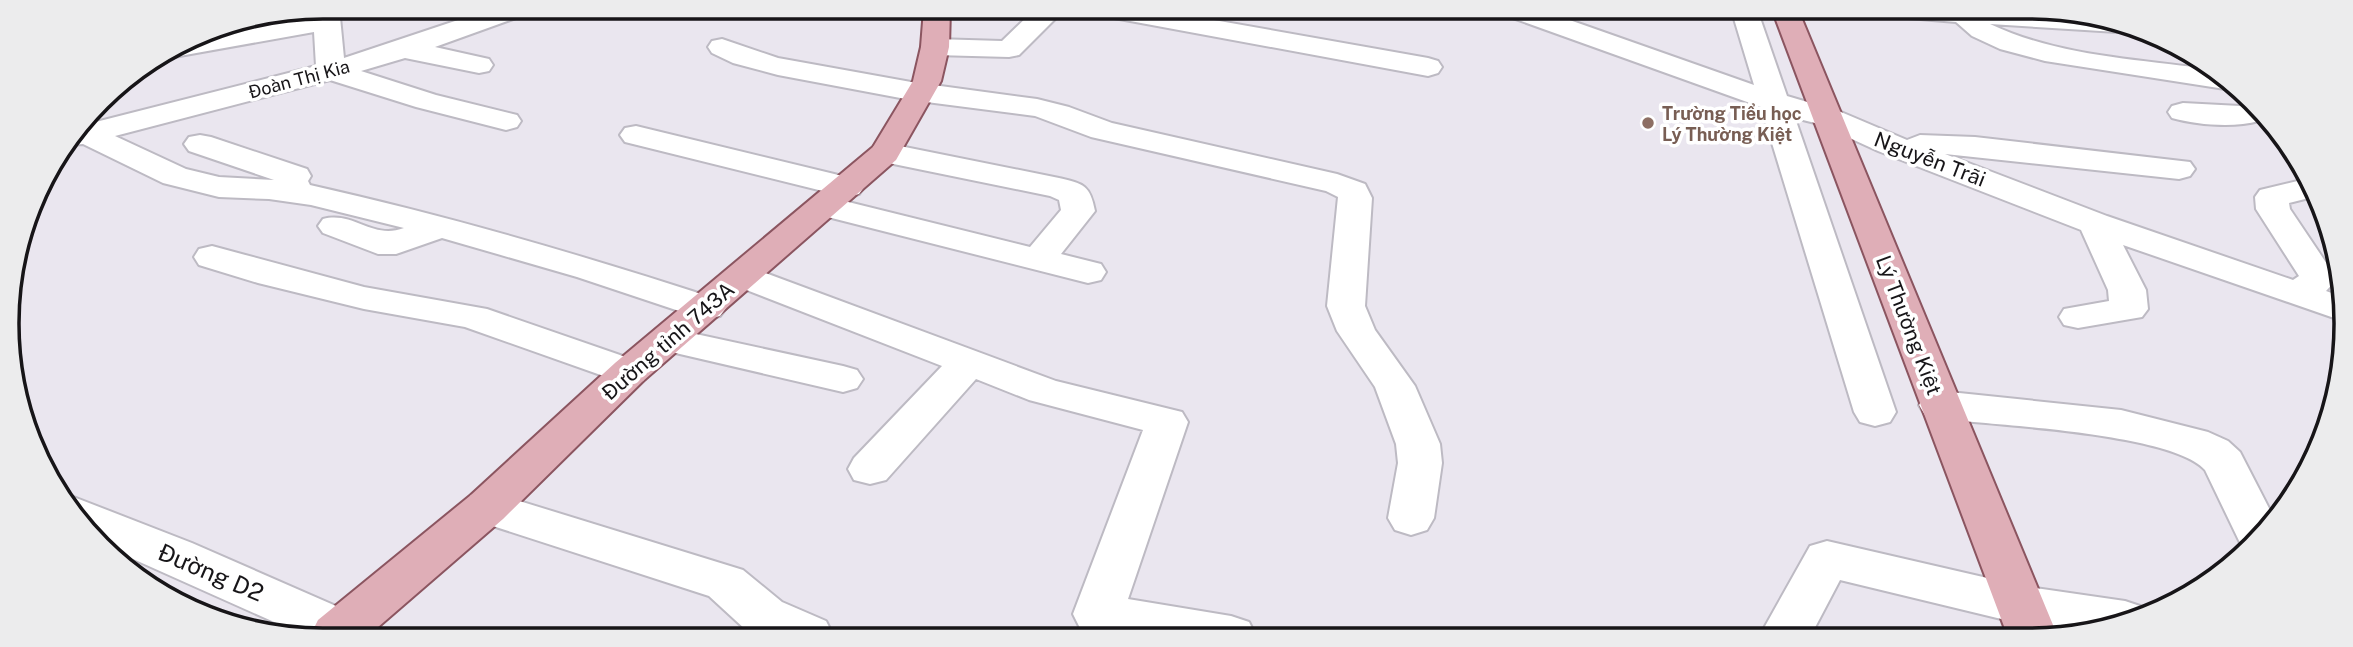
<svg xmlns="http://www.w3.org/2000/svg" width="2353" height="647" viewBox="0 0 2353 647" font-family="'Public Sans',sans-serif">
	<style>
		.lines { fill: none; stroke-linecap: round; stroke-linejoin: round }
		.minor-casing { stroke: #bdbac3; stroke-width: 4 }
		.major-casing { stroke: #8b5560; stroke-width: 4 }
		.minor { fill: #fff; fill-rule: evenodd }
		.major { fill: #dfaeb7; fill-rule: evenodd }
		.education-dot { fill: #8d6e63; stroke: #fff; stroke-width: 2.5 }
		.labels { text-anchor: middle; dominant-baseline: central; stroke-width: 7; stroke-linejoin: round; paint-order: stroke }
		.far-street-label { font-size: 18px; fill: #171518; stroke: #fff }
		.far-education-label { font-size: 18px; font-weight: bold; fill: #785e54; stroke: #fff; text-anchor: start }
		.street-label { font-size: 21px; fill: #171518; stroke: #fff }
		.near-street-label { font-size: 24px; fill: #171518; stroke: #fff }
		.rim { fill: none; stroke: #171518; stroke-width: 3.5 }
	</style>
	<rect width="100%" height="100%" fill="#eae6ef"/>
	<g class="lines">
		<g class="minor-casing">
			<path id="minor" d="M324,7h15l5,51 150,-50h37l-4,6 -92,33 54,12 4,6 -4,6 -10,2 -74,-15 -44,13 75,24 81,20 4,6 -4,6 -11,3 -90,-23 -86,-27 -215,56 71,33 33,8 55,3 -85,-29 -5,-7 5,-7 11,-2 11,2 96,32 4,7 -3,5 2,4c139,31 275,71 410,115l6,8 -6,8 -13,3 -13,-3 -117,-39 -135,-39 -46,16h-18l-55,-21 -5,-7 5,-7c31,-8 49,21 81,9l-93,-23 -42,-6 -50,-2 -56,-14 -80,-39 -14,1 15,-20 232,-59 -2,-34 -140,25 -10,-2 28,-17 122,-21 -1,-8z
				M1035,9l29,1 -45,45 -10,2 -74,-2 -10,-2 -4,-6 4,-6 10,-2 67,2z
				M1101,10h56l271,48 10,3 4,6 -4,6 -10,3 -314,-58 -9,-2z
				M1506,11h38l210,74 -22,-73h26l29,84 54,16 66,28 13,-5 55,2 215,25 5,7 -5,7 -11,3 -234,-25 162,62 186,64 6,-4 -43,-67 -1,-12 5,-7 46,-11 7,18 -24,6 1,6 47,70 -11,12 14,5v24l-217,-75 23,45 2,19 -6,8 -64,11 -14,-3 -5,-8 5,-8 45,-8 -1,-11 -27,-60 -203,-79 -59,-27 -24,-6 101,294 -6,10 -15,4 -15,-4 -6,-10 -93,-305 -251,-90z
				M1904,12l191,3 32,13 -10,4 -127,-8c70,33 149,35 225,46l17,17 -7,2 -180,-28 -45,-12 -28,-13 -16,-14 -48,-4z
				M722,39l56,19 133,24 126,17 32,8 43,16 225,51 28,10 7,14 -7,108 10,24 40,56 25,58 2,19 -8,55 -7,12 -16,5 -16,-5 -7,-12 10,-55 -2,-19 -21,-57 -38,-56 -10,-25 11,-109 -12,-6 -235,-54 -56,-21 -124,-16 -133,-25 -45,-12 -21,-10 -4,-6 4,-6z
				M2246,101l16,16 -3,4c-25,7 -62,4 -87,-3l-4,-6 4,-6 11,-3 57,3z
				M636,126l223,54 5,7 -5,7 -12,3 -222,-55 -5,-7 5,-7z
				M885,143l174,35c25,6 31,7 36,33l-34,43 40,10 5,8 -5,8 -13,3 -276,-70 -5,-7 5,-7 12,-3 206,51 31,-37 -2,-10 -9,-4 -176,-36 -5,-7 5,-7z
				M212,246l152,41 123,22 156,54 6,9 -6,9 -14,4 -164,-58 -101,-18 -106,-26 -59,-18 -5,-8 5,-8z
				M744,265l312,116 126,31 6,10 -60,177 103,17 18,6 7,14h-146l-30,-8 -7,-14 70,-184 -114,-30 -53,-21 -90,101 -16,4 -16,-4 -6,-11 6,-11 88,-92 -211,-82 -5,-8 5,-8z
				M668,328l175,38 14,4 6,9 -6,9 -14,4 -189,-44 -6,-8 6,-8z
				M1940,391l181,19 87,22 20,9 12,11 34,66 -21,30 -4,3 -6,-2 -38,-79c-33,-37 -210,-45 -265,-51l-15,-4 -6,-10 6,-10z
				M487,491l256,79 39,32 44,19 7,14h-75l-12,-5 -37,-34 -238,-77 -7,-12 7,-12z
				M71,496l121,47 176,77 7,14h-74l-197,-88 -32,-30 -8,-17z
				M1827,541l195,45 103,15 18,6 4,7 -65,20 -60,-10 -182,-44 -30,57h-51l51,-91z"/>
		</g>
		<g class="major-casing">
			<path id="major" d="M924,9h26l-1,38 -8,34 -45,79 -253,221 -140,138 -133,115h-59l7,-14 153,-125 144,-132 258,-216 40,-66 8,-34z
				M1773,12h26l259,625h-50z"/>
		</g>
		<use href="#minor" class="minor"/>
		<use href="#major" class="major"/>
	</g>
	<circle class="education-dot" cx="1648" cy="123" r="7"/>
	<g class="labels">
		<g class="far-street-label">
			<text transform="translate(299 79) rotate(-15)">Đoàn Thị Kia</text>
		</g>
		<g class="far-education-label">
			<text x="1662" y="113">Trường Tiểu học<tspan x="1662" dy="21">Lý Thường Kiệt</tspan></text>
		</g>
		<g class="street-label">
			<text transform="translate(1930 159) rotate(21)">Nguyễn Trãi</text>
			<text transform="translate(1909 325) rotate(69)">Lý Thường Kiệt</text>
			<text transform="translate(668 341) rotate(-41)">Đường tỉnh 743A</text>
		</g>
		<g class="near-street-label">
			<text transform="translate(211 572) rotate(23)">Đường D2</text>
		</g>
	</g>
	<path d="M0 0H2353V647H0ZM323 19H2030A304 304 0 0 1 2334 323V324A304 304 0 0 1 2030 628H323A304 304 0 0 1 19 324V323A304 304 0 0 1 323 19Z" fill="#ececed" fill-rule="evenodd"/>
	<path class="rim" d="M323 19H2030A304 304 0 0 1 2334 323V324A304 304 0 0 1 2030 628H323A304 304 0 0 1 19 324V323A304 304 0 0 1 323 19Z"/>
</svg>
